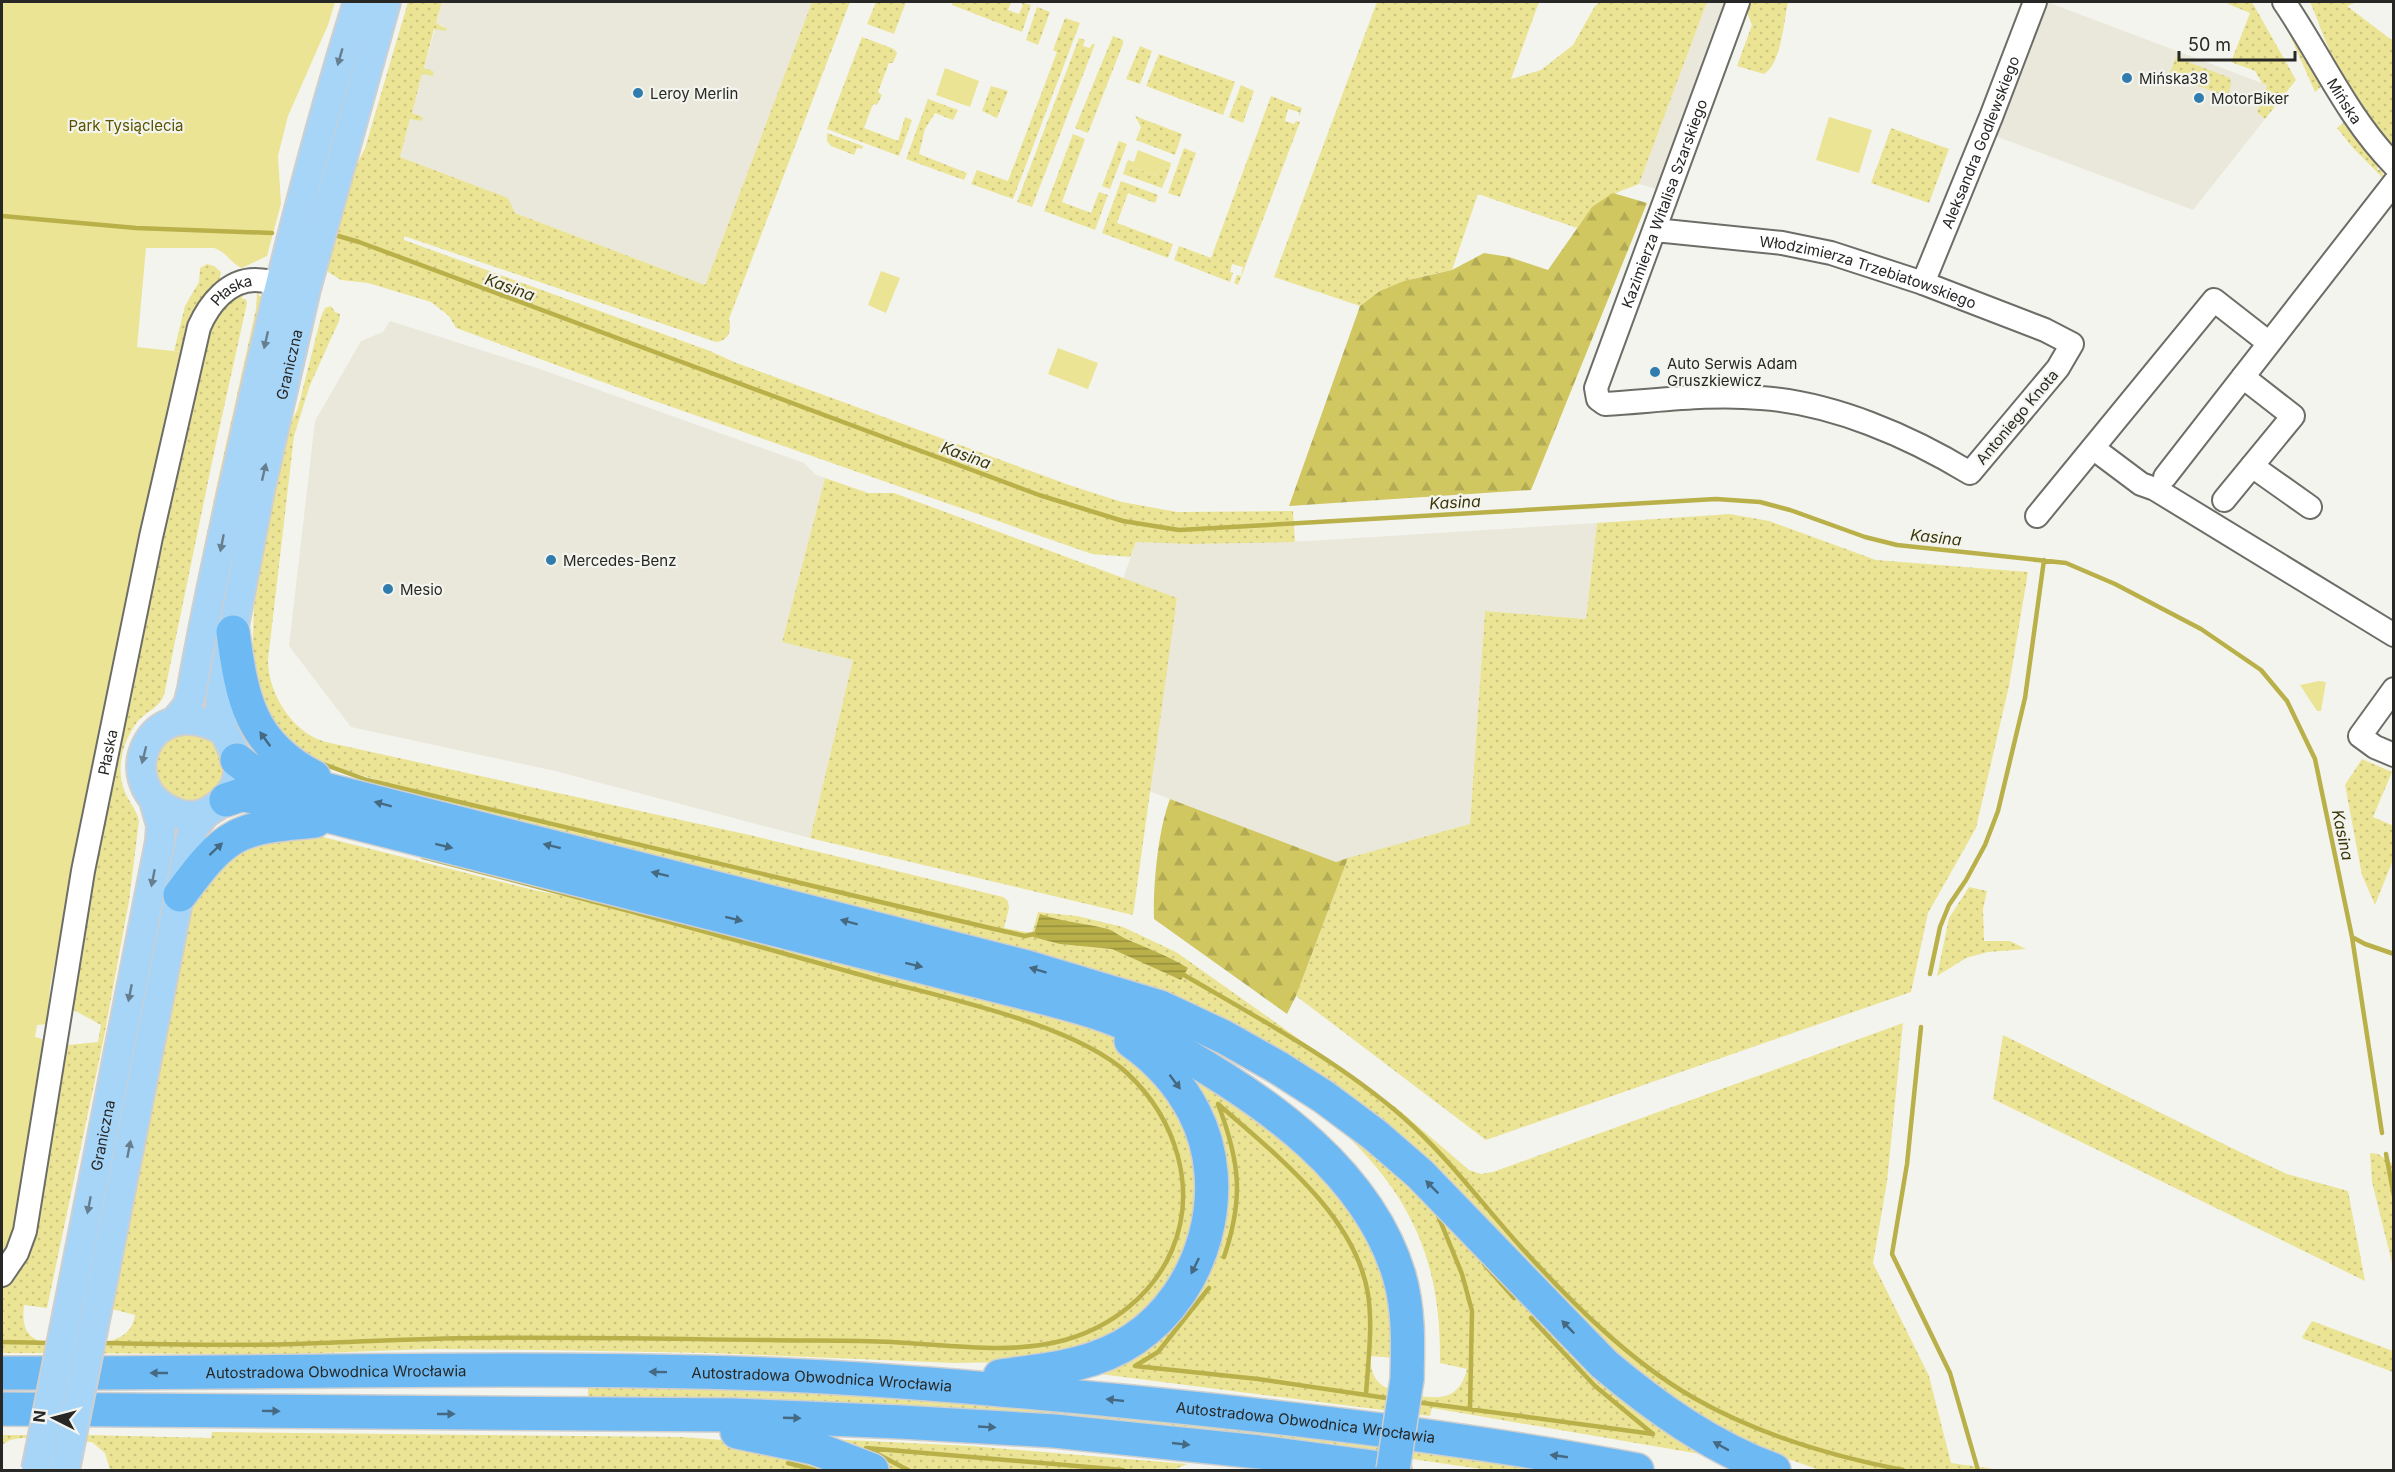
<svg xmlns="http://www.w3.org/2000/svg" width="2395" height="1472" viewBox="0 0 2395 1472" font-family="Inter,sans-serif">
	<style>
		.built { fill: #e9e8db }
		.grass { fill: url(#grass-dots) }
		.forest { fill: url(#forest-firs) }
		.park { fill: #ebe495 }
		.water { fill: url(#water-rules) }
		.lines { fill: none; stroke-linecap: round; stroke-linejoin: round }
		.stream { stroke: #b9b049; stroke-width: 4.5 }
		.minor-casing { stroke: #6d6d68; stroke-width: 26 }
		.major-casing { stroke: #cfcfcf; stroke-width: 32 }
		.highway-casing { stroke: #cfcfcf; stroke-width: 36 }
		.minor { stroke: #fff; stroke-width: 22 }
		.major { stroke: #a7d5f8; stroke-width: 28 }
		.highway { stroke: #6cb9f3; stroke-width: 33 }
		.major-bridge-casing { stroke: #cfcfcf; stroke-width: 32; stroke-linecap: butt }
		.highway-bridge-casing { stroke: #cfcfcf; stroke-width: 36; stroke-linecap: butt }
		.major-bridge { stroke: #a7d5f8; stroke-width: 28 }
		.highway-bridge { stroke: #6cb9f3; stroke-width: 33 }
		.oneway { fill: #677e8e }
		.oneway2 { fill: #466982 }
		.poi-dot { fill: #317caf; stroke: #f4f4ee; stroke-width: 2 }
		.labels { text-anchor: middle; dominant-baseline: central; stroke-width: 4.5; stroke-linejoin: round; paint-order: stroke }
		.poi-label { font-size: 15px; fill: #272725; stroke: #f4f4ee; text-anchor: start }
		.street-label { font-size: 15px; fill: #272725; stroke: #f4f4ee }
		.park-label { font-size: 15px; fill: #595300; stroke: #f4f4ee }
		.water-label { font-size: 16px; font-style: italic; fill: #3a3609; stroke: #f4f4ee }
	</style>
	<defs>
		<pattern id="grass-dots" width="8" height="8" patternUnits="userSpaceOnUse" patternTransform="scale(1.5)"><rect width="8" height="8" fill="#ebe495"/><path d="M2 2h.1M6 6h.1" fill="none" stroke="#cac480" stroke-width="1.8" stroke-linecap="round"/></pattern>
		<pattern id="forest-firs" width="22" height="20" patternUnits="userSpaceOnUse" patternTransform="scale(1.5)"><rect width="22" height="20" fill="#d0c761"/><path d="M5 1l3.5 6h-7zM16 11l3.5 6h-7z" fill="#b3ab54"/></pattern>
		<pattern id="water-rules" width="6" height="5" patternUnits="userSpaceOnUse" patternTransform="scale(1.5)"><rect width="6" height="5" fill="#b9b049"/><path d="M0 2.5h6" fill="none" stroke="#968f3d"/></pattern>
	</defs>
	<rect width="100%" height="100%" fill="#f4f4ee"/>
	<path class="built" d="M442,2h370l-107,283 -190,-72 -8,-15 -107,-41 10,-38 10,2 1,-5 -9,-3 10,-39 10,2 1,-5 -9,-2 11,-40 10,-3 -9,-2z
		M1707,2h23l-70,188 -21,-6z
		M2047,2l220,83 -10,27 8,7 -72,91 -198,-74z
		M390,321l147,47 267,95 12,12 9,3 -43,164 71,18 -43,178 -255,-67 -204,-44 -62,-81 26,-225 46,-80 22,-9z
		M1597,523l-11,96 -101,-8 -15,213 -134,38 -187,-71 28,-193 -54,-19 13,-37 55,2 118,-3z"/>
	<path class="grass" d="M408,2h34l-6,21 11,6 -2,2 -11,-2 -10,39 9,3 1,3 -2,2 -10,-2 -10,39 9,3 2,3 -3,2 -10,-2 -10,38 108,41 7,15 190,72 107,-283h38l-121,317c3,11 0,22 -13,23l-312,-106v4l306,111 24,11 335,123 53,17 55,10 116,-1 2,31 -104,2 -55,-2 -6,15 -38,-3 -443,-155 -193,-71 -7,-12 -18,-14 -63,-19 -27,-3 -13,-8 -1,-10 20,-78 18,-36z
		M876,2h30l-12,32 -27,-10z
		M953,2h58l-3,8 11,4 4,-9 -3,-3 11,3 -9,27 -70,-27z
		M1377,2h162l-28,77 30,-9 32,-25 22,-39 5,-4h107l-68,182c-32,12 -42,16 -62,44l-99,-34 -26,76c-37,8 -61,12 -92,36l-86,-29z
		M1745,2h43c-4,18 -7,63 -24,72l-27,-8 15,-41 -8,-20z
		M2229,2h23l44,78 -31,39 -8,-7 10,-27 -5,-2 -7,-12 -24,-9 19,-49 -22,-9z
		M2310,2h47l-10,4 46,35v104c-26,-27 -49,-62 -64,-96 -7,-15 -12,-32 -19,-47z
		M1037,7l13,5 -12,33 -12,-5z
		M1065,18l15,5 -67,176 -42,-15 6,-14 31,11 49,-129 -4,-2z
		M2291,31l32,54 -8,7 -26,-59z
		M1113,36l10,4v4l-35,89 -13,-5z
		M862,37l32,12 3,4 -4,10h-4l-11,29 4,3 -5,10 -4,-1 -9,24 34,13 7,-24 7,3 -13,36 -72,-27z
		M1079,38l6,2 -2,6 7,2 2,-4h3l-63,163 -15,-5z
		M1140,46l12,5 -12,33 -14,-5z
		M1159,54l76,28 -12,33 -77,-29z
		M2176,57l54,21 1,5 -3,14 -59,-22z
		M1241,85l13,6 -11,32 -14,-6z
		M991,86l17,5 -11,27 -15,-7z
		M1271,96l31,12 -3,9v-5l-11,-3 -3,12 9,3 2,-3 4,1 -62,163 -4,-2 3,-8 4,1 2,-9 -11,-3 -2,8 3,1 -3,9 -56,-22 5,-14 32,12z
		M928,99l30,11 -5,10 -18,-7 -10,16 -6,25 48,19 -3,7 -58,-21z
		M1135,116l47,18 -7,21 -39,-15 5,-13z
		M2343,123h4l34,42 -4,3 1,2 4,-1 2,10 -31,-31 -16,-20z
		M1891,128l58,21 -20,54 -58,-20z
		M827,133l36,13 -1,3 -5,-1 -3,7 -23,-9 -4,-5z
		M1073,134l12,5 -23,63 29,11 8,-21 9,3 -13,35 -51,-19z
		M1119,141l8,3 -17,45 -8,-3z
		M1184,148l12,5 -16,44 -12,-4z
		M1126,165l31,11 4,-11 9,3 -8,20 -39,-14z
		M1121,181l37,14 -3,8 -27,-10 -11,30 56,21 -5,14 -66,-25z
		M207,264l7,2 7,6 -2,11 -37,69 -8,-1 11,-45 14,-24 1,-14z
		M257,292l6,9 -79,381 -7,-1 39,-192 40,-180z
		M243,294l-1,5h4l1,4 -32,145 -51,247c-5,13 -17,16 -26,26 -15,19 -23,48 -13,71 4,10 12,18 14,29l-10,80 -26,141 -56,266 -23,-3c-2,15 0,33 18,36 28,1 88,13 93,-26l-23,-6 75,-384 10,-32 28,-40 69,-19 29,3 215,54 149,28 355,90 72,29 10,7 59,68 18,82 -24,82 -54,57 -100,28 -69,1 -243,-10 -168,-3 -112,-1 -139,5 -290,-1v-67l61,-237 5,-4 30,-3 3,-17 -31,-17 21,-137 97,-467 24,-82 13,-18z
		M331,306l4,6 5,2 -1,7 -29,64 -16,51 -26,224c0,33 24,73 58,82l428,94 249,61 5,4 1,7 -5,20 28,5 6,-21 39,4 46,11 53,25 222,157 71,61 12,4 12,-2 410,-149 -16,159 -14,81 56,113 22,87 50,7h-181l-52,-18 -48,-25 -76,-49 -25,-23 -51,-49 -124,-133 -95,-78 -71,-47 -45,-25 -108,-44 -47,-15 -704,-173 3,-11 -49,-15 -34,-18 -22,-28 -16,-27 -4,-32 2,-53 21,-125 15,-57 8,-17 23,-91 4,-9z
		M825,478l43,15h26l283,105 -44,317 -323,-77 43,-178 -71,-18z
		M1730,514l39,7 107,39 152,12 -19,114 -33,142 -48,85 -17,79 -425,148 -190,-144 52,-138 122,-34 15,-213 101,8 11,-96z
		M156 767a34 34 0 1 1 68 0a34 34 0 1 1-68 0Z
		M2362,759l30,13 -19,45 21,9 -1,34 -18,45 -13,-30 -17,-90z
		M1969,887l18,4 -4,18 1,32h26l16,8 -38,3 -22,6 -29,18 12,-58z
		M2003,1035l241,119 43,20 61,17 17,90 -372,-182z
		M1174,1064l47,23 109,91 57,89 8,91 -25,-2c1,30 16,34 42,39 27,4 47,6 55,-26l-27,-6c1,-79 -16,-142 -70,-203 -22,-25 -46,-47 -68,-70l421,368 -291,-50 -2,8 -338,-43 120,-120z
		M2370,1153l8,1 15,10v103l-21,-85z
		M2312,1321l81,30v21l-89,-33 -2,-2z
		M588,1387l225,5 339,23 417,55h-81l-111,-16 -789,-55z
		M212,1432l470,5 53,4 113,29h-738l-5,-17 -13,-11 -70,-4 -12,2 -8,5v-10h85l124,3z
		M826,1439l145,7 216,18 -14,6h-282z"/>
	<path class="forest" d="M1613,193l34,10 -116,287 -242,16 71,-200 20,-15 24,-10 48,-11 32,-17 25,4 39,13 44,-63z
		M1170,799l166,63 12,-4 -52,138 -9,18 -133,-95c-1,-34 4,-89 16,-120z"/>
	<path class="park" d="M2,2h333l-7,23 -40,91 -10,40 3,48 -14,52 -25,12c-12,-5 -15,-16 -28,-20h-68l-9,99 45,5 -64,296 -68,339 -3,37 -10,1 -2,12 7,2 1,2 -6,66 -22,126 -13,27z
		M945,68l34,13 -9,26 -34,-12z
		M1829,117l43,13 -13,43 -43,-13z
		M1138,150l33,13 -1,5 -9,-3 -4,11 -31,-11 2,-5 6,2z
		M881,271l19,7 -14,35 -18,-8z
		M1058,348l40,15 -10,26 -40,-15z
		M2319,681l7,1 -5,29h-4l-17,-26z"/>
	<path class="water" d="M1040,914c23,8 44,9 68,15 6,2 10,6 16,9 22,10 43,17 64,30l-7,12 -69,-31 -52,-5 -27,-7z"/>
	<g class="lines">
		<path class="stream" d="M2,216l134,12 136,5
			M335,235l24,7 680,253 84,26 56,9 537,-31 44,3 30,8 75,27 32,8 169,18 49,21 86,45 60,41 26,31 28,58 37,178 13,7 29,10
			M320,763l47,17 623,148 35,8 9,-2
			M2352,937l30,196
			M1930,974l10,-47 9,-22 17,-25 19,-35 13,-34 27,-113 19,-138
			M1184,975c74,43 155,86 220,143 43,38 78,86 116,128 50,55 109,115 174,152 65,37 136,58 209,72
			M1921,1027l-14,137 -15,90 58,119 28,97
			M2386,1154l8,42
			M1437,1213l25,61 10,37 -2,98
			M1484,1264l30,34
			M1209,1288l-51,64 -23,14 123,13 108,16c2,-33 7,-68 2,-101 -13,-79 -93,-140 -150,-190 22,58 26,94 6,153
			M2,1342l49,1
			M101,1343c65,1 130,3 195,1 62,-2 123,-6 185,-6 96,-1 192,1 288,2 41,1 82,0 123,2 57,3 118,13 173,-2 46,-13 88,-45 107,-90 26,-62 4,-131 -45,-177 -52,-48 -178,-74 -248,-93 -152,-43 -304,-84 -456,-123
			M1366,1395l27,4
			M1416,1402l237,32 -58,-48 -64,-68
			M788,1463l27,7
			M908,1470l-42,-22 257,22"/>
		<g class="minor-casing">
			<g id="minor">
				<path id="s1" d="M2284,2c37,54 63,115 110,163"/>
				<path id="s2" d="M1655,230l127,13 49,10 92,30 122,47 27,14 -14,24 -88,105c-61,-37 -137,-70 -209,-75 -52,-5 -104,3 -156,6l-7,-5 -2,-11 142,-386"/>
				<path id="s3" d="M1923,283l68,-166 44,-115"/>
				<path d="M2093,448l48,36 14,5 239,146"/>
				<path d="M2252,466l58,41"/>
				<path d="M2165,477l229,-294"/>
				<path d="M2224,500l69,-84 -50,-39"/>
				<path d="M2037,516l177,-216 55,43"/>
				<path d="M2394,689l-34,47 15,11 19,8"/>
				<path id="s4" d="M2,1275l15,-22 8,-22 58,-360 68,-334 48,-210c10,-23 29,-47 56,-47 8,0 16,2 24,3"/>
			</g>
		</g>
		<g class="major-casing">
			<g id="major">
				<path d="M176,720l12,-15 4,-16c14,-81 32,-161 50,-240 33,-151 70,-300 116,-447"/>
				<path id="s5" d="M224,731c-77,-44 -114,56 -50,81 11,5 25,5 35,-1 15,-9 27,-19 29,-38 2,-16 -9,-28 -14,-43 -5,-12 -4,-23 -3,-36l39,-204 46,-201 80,-287"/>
				<path id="s6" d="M68,1310l92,-469 1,-16 -7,-24"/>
				<path d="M97,1310l92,-464 4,-18 13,-15"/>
			</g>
		</g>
		<g class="highway-casing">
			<g id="highway">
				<path d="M233,632c9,67 17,112 81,145"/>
				<path d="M237,760l12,9 16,5 762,193 133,40 64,30 53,30 47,30 51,38 45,39 184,190c51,43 107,83 170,106"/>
				<path d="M226,800l15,-5 8,1 768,195c31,8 62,15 92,26 25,9 50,23 73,36 88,51 186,120 217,222 10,34 9,68 8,104"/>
				<path d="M180,895c47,-64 57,-67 135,-74"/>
				<path id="s7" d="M2,1373c244,1 489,-7 733,0 130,4 259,16 387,28 172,17 345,37 515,69"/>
				<path d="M1000,1376c47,-6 94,-10 134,-37 71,-48 99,-151 60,-227 -15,-29 -36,-52 -63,-71"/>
				<path d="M2,1409l730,6 168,7 154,9 205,21 136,18"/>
				<path d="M737,1432l77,16 58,22"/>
			</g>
		</g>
		<use href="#minor" class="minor"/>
		<use href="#major" class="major"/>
		<use href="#highway" class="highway"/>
		<g class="major-bridge-casing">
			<path id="major-bridge" d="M36,1470l32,-160
				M65,1470l32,-160"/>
		</g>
		<g class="highway-bridge-casing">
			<path id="highway-bridge" d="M1393,1470l14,-91"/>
		</g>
		<use href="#major-bridge" class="major-bridge"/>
		<use href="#highway-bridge" class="highway-bridge"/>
	</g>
	<defs><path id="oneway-solid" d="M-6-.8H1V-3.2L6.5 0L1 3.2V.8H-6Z" transform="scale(1.5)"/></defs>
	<g class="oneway">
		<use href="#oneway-solid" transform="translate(340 57) rotate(106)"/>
		<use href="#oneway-solid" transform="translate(266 340) rotate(103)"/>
		<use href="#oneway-solid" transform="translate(264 472) rotate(-77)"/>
		<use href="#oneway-solid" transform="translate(222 543) rotate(101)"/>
		<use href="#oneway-solid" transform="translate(144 755) rotate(104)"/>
		<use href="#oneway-solid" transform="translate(153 878) rotate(101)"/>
		<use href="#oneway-solid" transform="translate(130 993) rotate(101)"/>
		<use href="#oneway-solid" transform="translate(129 1149) rotate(-79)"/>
		<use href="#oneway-solid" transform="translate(89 1205) rotate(101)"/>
	</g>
	<g class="oneway2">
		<use href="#oneway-solid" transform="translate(265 739) rotate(-126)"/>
		<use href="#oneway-solid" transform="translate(383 804) rotate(-165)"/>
		<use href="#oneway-solid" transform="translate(444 846) rotate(14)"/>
		<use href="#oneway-solid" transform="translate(552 846) rotate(-166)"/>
		<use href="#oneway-solid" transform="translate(216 849) rotate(-43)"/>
		<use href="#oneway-solid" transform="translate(660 874) rotate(-166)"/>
		<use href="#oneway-solid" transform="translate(734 919) rotate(14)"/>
		<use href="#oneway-solid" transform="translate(849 922) rotate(-165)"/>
		<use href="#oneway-solid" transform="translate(914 965) rotate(14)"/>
		<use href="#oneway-solid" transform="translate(1038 970) rotate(-163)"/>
		<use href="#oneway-solid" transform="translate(1175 1082) rotate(53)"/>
		<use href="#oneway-solid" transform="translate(1432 1187) rotate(-135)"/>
		<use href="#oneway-solid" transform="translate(1195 1266) rotate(116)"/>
		<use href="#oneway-solid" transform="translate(1568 1327) rotate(-134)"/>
		<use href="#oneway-solid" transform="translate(658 1372) rotate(-179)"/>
		<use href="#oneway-solid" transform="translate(159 1373) rotate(-180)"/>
		<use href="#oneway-solid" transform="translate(1115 1400) rotate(-174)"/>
		<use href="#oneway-solid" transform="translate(271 1411) rotate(1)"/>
		<use href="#oneway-solid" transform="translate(446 1414)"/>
		<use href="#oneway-solid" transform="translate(792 1418) rotate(2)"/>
		<use href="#oneway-solid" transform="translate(987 1427) rotate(3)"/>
		<use href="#oneway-solid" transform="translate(1181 1444) rotate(6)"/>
		<use href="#oneway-solid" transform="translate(1721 1446) rotate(-151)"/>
		<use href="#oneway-solid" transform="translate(1559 1456) rotate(-172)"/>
	</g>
	<g class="poi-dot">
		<circle cx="2127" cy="78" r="6"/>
		<circle cx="638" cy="93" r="6"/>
		<circle cx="2199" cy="98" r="6"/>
		<circle cx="1655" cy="372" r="6"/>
		<circle cx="551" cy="560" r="6"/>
		<circle cx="388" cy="589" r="6"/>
	</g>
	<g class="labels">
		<g class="poi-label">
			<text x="2139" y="78">Mińska38</text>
			<text x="650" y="93">Leroy Merlin</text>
			<text x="2211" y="98">MotorBiker</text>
			<text x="1667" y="363">Auto Serwis Adam<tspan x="1667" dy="17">Gruszkiewicz</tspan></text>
			<text x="563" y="560">Mercedes-Benz</text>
			<text x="400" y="589">Mesio</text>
		</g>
		<g class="street-label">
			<text stroke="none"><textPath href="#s1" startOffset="116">Mińska</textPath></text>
			<text stroke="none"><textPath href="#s3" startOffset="152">Aleksandra Godlewskiego</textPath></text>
			<text stroke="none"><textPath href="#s2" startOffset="1197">Kazimierza Witalisa Szarskiego</textPath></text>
			<text stroke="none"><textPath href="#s2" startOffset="218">Włodzimierza Trzebiatowskiego</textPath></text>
			<text stroke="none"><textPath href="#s4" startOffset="1022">Płaska</textPath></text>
			<text stroke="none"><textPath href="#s5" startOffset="676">Graniczna</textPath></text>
			<text transform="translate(2017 417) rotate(-50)">Antoniego Knota</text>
			<text stroke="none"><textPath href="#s4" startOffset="536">Płaska</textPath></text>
			<text stroke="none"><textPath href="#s6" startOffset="178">Graniczna</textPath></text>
			<text stroke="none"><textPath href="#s7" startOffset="334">Autostradowa Obwodnica Wrocławia</textPath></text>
			<text stroke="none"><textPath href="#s7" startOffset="820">Autostradowa Obwodnica Wrocławia</textPath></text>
			<text stroke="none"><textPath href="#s7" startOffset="1306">Autostradowa Obwodnica Wrocławia</textPath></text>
		</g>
		<g class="park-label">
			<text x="126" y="125">Park Tysiąclecia</text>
		</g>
		<g class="water-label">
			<text transform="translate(510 287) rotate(20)">Kasina</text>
			<text transform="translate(966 455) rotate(20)">Kasina</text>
			<text transform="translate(1455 502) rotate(-3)">Kasina</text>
			<text transform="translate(1936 537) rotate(6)">Kasina</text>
			<text transform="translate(2343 835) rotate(78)">Kasina</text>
		</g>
	</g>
	<rect width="2395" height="1472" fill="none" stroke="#272725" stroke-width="6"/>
	<g transform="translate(54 1418) rotate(276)" stroke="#f4f4ee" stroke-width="4.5" paint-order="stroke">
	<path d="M0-4.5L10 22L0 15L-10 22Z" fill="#272725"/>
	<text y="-9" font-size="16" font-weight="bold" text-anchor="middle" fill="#272725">N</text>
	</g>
	<path d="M2179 51v9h116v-9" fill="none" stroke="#272725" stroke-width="3"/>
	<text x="2188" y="51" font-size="18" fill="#272725" stroke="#f4f4ee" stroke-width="4.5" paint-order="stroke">50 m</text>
</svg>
